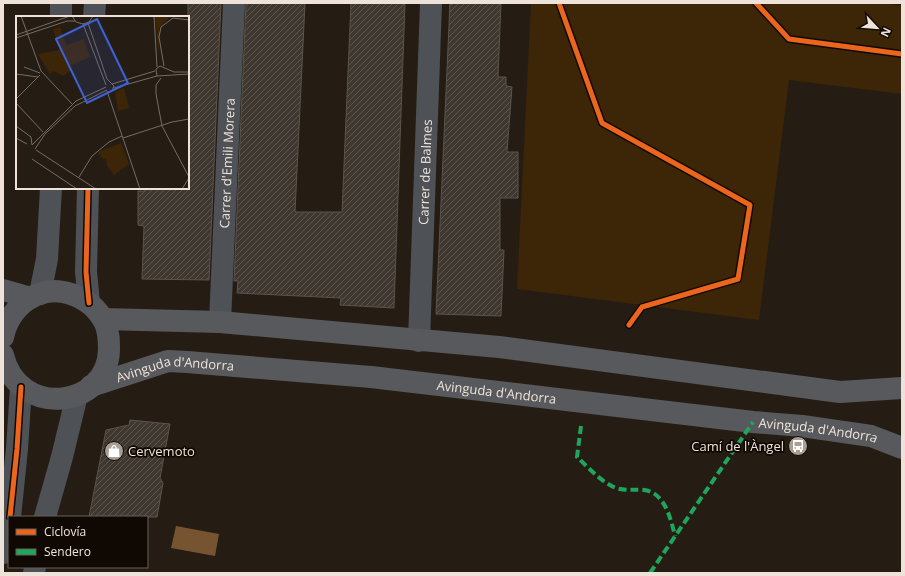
<svg xmlns="http://www.w3.org/2000/svg" width="905" height="576" viewBox="0 0 905 576" font-family="'Open Sans',sans-serif">
	<style>
		.green { fill: #3d2508 }
		.water { fill: #765432 }
		.building { fill: url(#building-hatch); stroke: #5b544c }
		.lines { fill: none; stroke-linecap: round; stroke-linejoin: round }
		.minor { stroke: #4e5155; stroke-width: 22 }
		.major { stroke: #57595d; stroke-width: 22 }
		.quiet { stroke: #20a55d; stroke-width: 4; stroke-dasharray: 8 4; stroke-linecap: butt }
		.cycleway-casing { stroke: #100903; stroke-width: 8 }
		.cycleway { stroke: #eb651d; stroke-width: 5 }
		.labels { text-anchor: middle; dominant-baseline: central; stroke-width: 3.5; stroke-linejoin: round; paint-order: stroke }
		.street-label { font-size: 13px; fill: #efe3d9; stroke: #100903 }
		.poi-label { font-size: 13px; fill: #efe3d9; stroke: #100903; text-anchor: end }
		.inset-road { fill: none; stroke: #766c63; stroke-width: 1 }
		.view { fill: #3c64d8; fill-opacity: 0.15; stroke: #3c64d8; stroke-width: 2 }
		.inset-edge { fill: none; stroke: #efe3d9; stroke-width: 2 }
	</style>
	<defs>
		<pattern id="building-hatch" width="6" height="6" patternUnits="userSpaceOnUse"><rect width="6" height="6" fill="#3f3831"/><path d="M-1 1l2-2M0 6l6-6M5 7l2-2" fill="none" stroke="#5b554e"/></pattern>
	</defs>
	<rect width="100%" height="100%" fill="#251d14"/>
	<path class="green" d="M531,3h349l22,3v88l-113,-14 -30,240 -242,-31z"/>
	<path class="water" d="M176,526l43,8 -4,22 -44,-8z"/>
	<path class="building" d="M188,3h33l-12,277 -67,-1 2,-53 -6,-1v-34h7v-3h43z
		M246,3h59l-10,209h47l9,-209h54l-11,305 -54,-3 1,-7 -104,-5 1,-12h-4z
		M450,3h51l-3,74h8v9l6,1 -5,65h11v46h-18v52h4l-3,66 -65,-2z
		M130,420l40,4 -10,54 3,5 -6,34h-68l17,-87 23,-5z"/>
	<g class="lines">
		<g class="minor">
			<path d="M61,17v-14"/>
			<path d="M94,17l1,-14"/>
			<path d="M88,188l-2,84 3,31"/>
			<path d="M40,294l7,-35 4,-71"/>
			<path id="s1" d="M220,322l14,-319"/>
			<path id="s2" d="M419,341l12,-338"/>
			<path d="M10,517l7,-68 4,-62"/>
			<path d="M45,517l17,-60 15,-62"/>
			<path d="M3,553l6,-30"/>
			<path d="M34,573l1,-6"/>
		</g>
		<g class="major">
			<path d="M3,290l28,8"/>
			<path d="M103,319l117,3 279,25 341,45 62,-4"/>
			<path d="M3,337c7,-31 36,-54 68,-43 15,5 27,15 34,29 4,9 4,18 4,27 -2,59 -91,69 -106,5"/>
			<path id="s3" d="M91,386l77,-25 19,1 184,15 382,45 49,4 69,10 31,12"/>
		</g>
		<path class="quiet" d="M581,426l-4,31c12,11 24,25 39,31 10,3 18,1 28,2 21,2 27,30 31,46
			M650,573l103,-151"/>
		<g class="cycleway-casing">
			<path id="cycleway" d="M559,3l43,120 148,82 -12,74 -96,28 -13,18
				M756,3l33,36 113,15
				M88,188l-2,84 3,31
				M10,517l7,-68 4,-62"/>
		</g>
		<use href="#cycleway" class="cycleway"/>
	</g>
	<defs>
		<g id="bus-disc" transform="scale(1)"><circle r="9.5" fill="#a89e94" stroke="#100903"/><path d="M-5-6H5V4H4V6H2V4H-2V6H-4V4H-5ZM-3.5-4V0h7V-4ZM-3.5 1.2v1.5H-2V1.2ZM2 1.2v1.5H3.5V1.2Z" fill="#fff"/></g>
		<g id="shop-disc" transform="scale(1)"><circle r="9.5" fill="#a89e94" stroke="#100903"/><path d="M-5-2.5h2.3a2.7 3.5 0 0 1 5.4 0H5L5.5 6h-11ZM-1.5-2.5h3a1.5 2.3 0 0 0-3 0Z" fill="#fff"/></g>
	</defs>
	<g fill-rule="evenodd">
		<use href="#bus-disc" x="798" y="446"/>
		<use href="#shop-disc" x="114" y="451"/>
	</g>
	<g class="labels">
		<g class="street-label">
			<text stroke="none"><textPath href="#s1" startOffset="159">Carrer d'Emili Morera</textPath></text>
			<text stroke="none"><textPath href="#s2" startOffset="169">Carrer de Balmes</textPath></text>
			<text stroke="none"><textPath href="#s3" startOffset="87">Avinguda d'Andorra</textPath></text>
			<text stroke="none"><textPath href="#s3" startOffset="411">Avinguda d'Andorra</textPath></text>
			<text stroke="none"><textPath href="#s3" startOffset="735">Avinguda d'Andorra</textPath></text>
		</g>
		<g class="poi-label">
			<text x="784" y="446">Camí de l'Àngel</text>
			<text x="128" y="451" text-anchor="start">Cervemoto</text>
		</g>
	</g>
	<g transform="translate(16 16)">
		<rect width="173" height="173" fill="#251d14"/>
		<path d="M139,0h21l-8,2 -9,10v28zM44,11l6,18 18,-6 6,18 -21,9 2,4 -8,6 -9,-5 -4,3 -12,-20 22,-4 -7,-21zM108,72l5,20 -11,3 -3,-19zM105,127l8,21 -15,11 -7,-9 -1,-8 -3,1 -5,-7z" fill="#3d2508"/>
		<path class="inset-road" d="M5,0l20,55 31,33M56,0l4,6 7,2 6,-2 4,-6M138,0l3,51M72,7l19,56 7,7 -2,5M67,8l23,61M0,19l54,-19M0,22l51,-17h8M148,50l-5,-29 2,-10 12,-9 16,2M8,51l16,6M0,58l22,3M141,60l-1,-7 4,-3 14,6h15M141,60l32,-2M145,62l-5,7v9l6,32 27,51M96,68l43,-13M98,72l43,-12M91,75l33,98M0,83l24,-24M0,87l27,29M0,110l15,11 1,8M0,122l11,6M107,122l49,-16 17,-3M16,129l44,-44 30,-14M19,133l10,-15 30,-28 32,-16M20,134l60,39M16,143l45,30M63,161l13,-21 17,-14 13,-6M166,173l7,-11"/>
		<path class="view" d="M81,3l31,64 -41,20 -31,-64z"/>
		<rect width="173" height="173" class="inset-edge"/>
	</g>
	<rect width="905" height="576" fill="none" stroke="#efe3d9" stroke-width="8"/>
	<rect x="8" y="516" width="140" height="52" fill="#100903" stroke="#696059"/>
	<rect x="16" y="529" width="20" height="6" fill="#eb651d" stroke="#696059"/>
	<text x="44" y="536" font-size="12" fill="#efe3d9">Ciclovía</text>
	<rect x="16" y="549" width="20" height="6" fill="#20a55d" stroke="#696059"/>
	<text x="44" y="556" font-size="12" fill="#efe3d9">Sendero</text>
	<g transform="translate(877 28) rotate(116)" stroke="#100903" stroke-width="3" paint-order="stroke">
	<path d="M0-3L7 15L0 10L-7 15Z" fill="#efe3d9"/>
	<text y="-6" font-size="11" font-weight="bold" text-anchor="middle" fill="#efe3d9">N</text>
	</g>
</svg>
